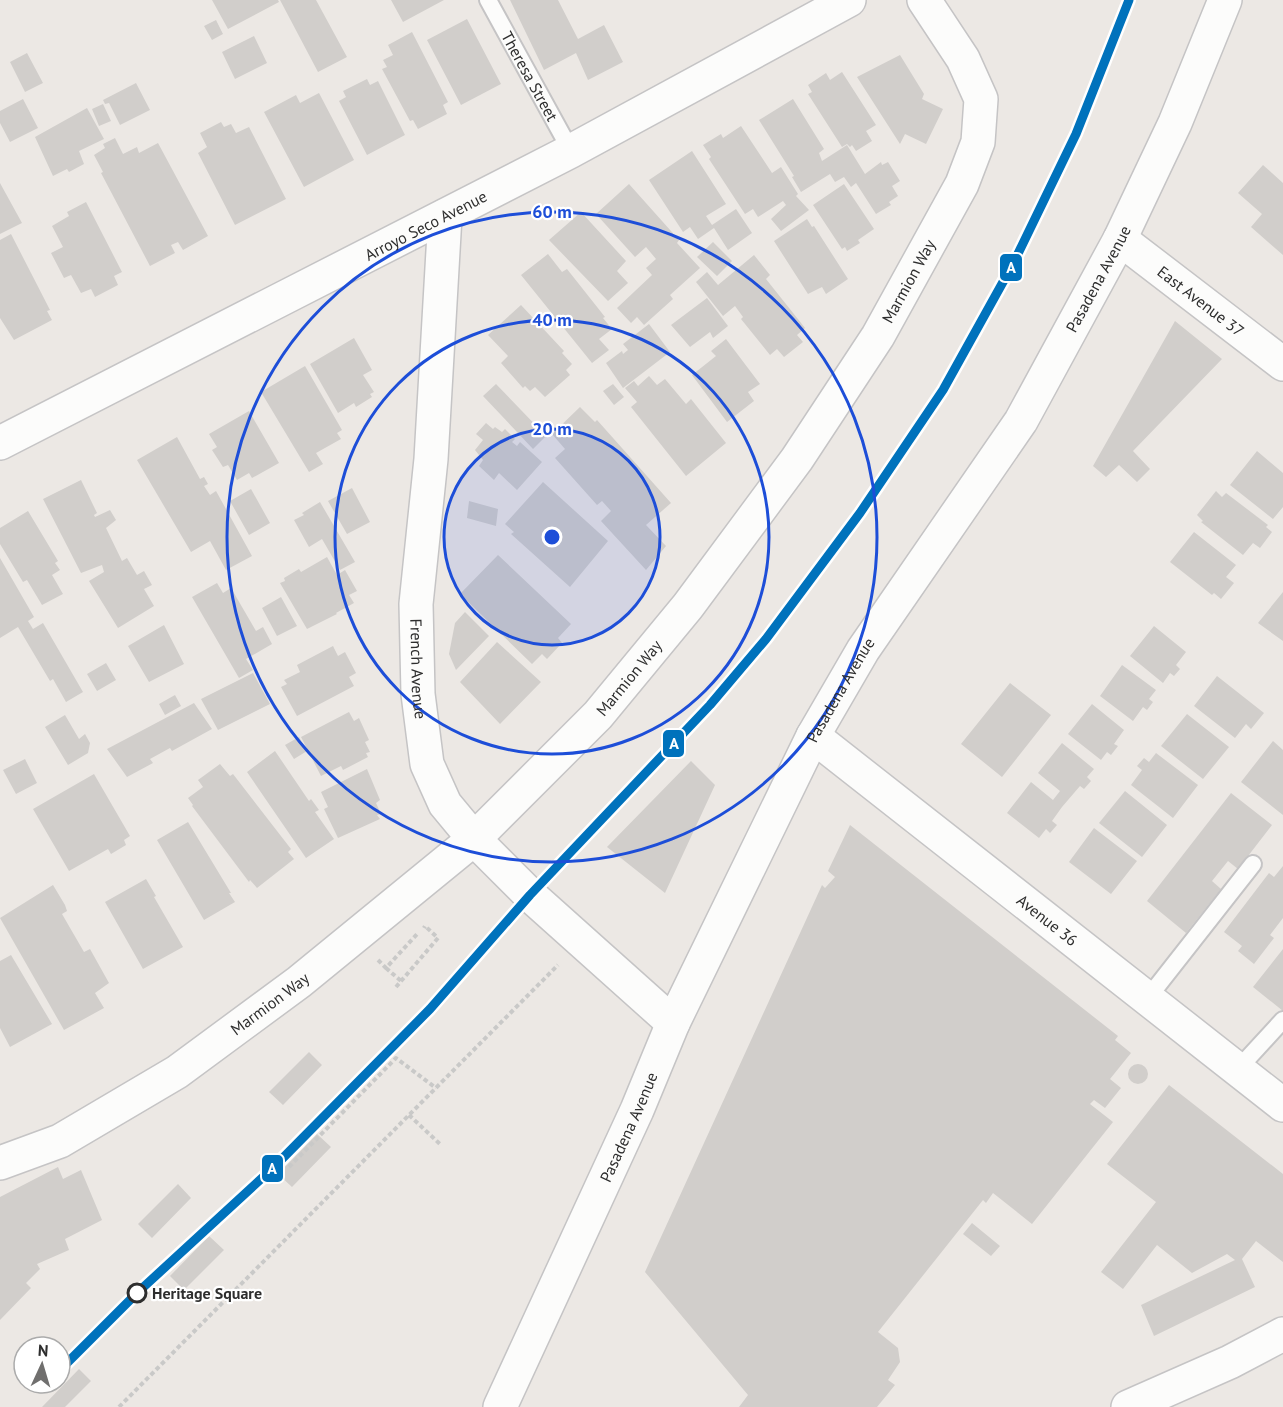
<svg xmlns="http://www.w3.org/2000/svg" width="1283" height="1407" viewBox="0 0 1283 1407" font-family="'PT Sans',sans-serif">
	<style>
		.building { fill: #d1cecb }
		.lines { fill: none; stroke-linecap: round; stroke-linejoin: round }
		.lane-casing { stroke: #c5c4c5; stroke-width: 20 }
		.street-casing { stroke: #c5c4c5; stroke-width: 36 }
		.secondary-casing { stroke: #c5c4c5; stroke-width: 36 }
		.path { stroke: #c9c9c8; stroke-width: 4; stroke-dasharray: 4.5 3; stroke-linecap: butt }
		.lane { stroke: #fcfcfb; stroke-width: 16 }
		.street { stroke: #fcfcfb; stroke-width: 33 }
		.secondary { stroke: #fcfcfb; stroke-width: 33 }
		.rail-1-casing { stroke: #fff; stroke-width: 14 }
		.rail-1 { stroke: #0072bc; stroke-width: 9 }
		.ring { fill: none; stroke: #1d4ed8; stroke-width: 3 }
		.stop-dot { fill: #fff; stroke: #2e2e2e; stroke-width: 3 }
		.labels { text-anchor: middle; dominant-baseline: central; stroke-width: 4.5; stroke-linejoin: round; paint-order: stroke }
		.street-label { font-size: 16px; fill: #2e2e2e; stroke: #fff }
		.stop-label { font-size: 16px; font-weight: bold; fill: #2e2e2e; stroke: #fff; text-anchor: start }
		.centre { fill: #1d4ed8; stroke: #fff; stroke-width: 3 }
		.ring-label { font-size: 18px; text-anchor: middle; font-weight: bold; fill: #1d4ed8; stroke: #fff; stroke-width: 4.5; stroke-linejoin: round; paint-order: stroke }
		.line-badge { stroke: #fff; stroke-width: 2 }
		.badge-label { font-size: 16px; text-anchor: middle; font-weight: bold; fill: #fff }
	</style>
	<rect width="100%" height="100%" fill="#ece8e4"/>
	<path class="building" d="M212,0h66l1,2 -51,27z
		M280,0h36l31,57 -29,15z
		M391,0h53l-41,22z
		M510,0h48l20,39 26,-14 19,37 -35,18 -12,-27 -32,17z
		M467,19l34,65 -40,21 -34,-65z
		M216,20l7,14 -11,6 -8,-14z
		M412,32l36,70 -5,3 4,9 -29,15 -5,-9 -3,1 -28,-52 5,-2 -4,-7 10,-5 -5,-10z
		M254,36l13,27 -32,16 -13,-27z
		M27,53l16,30 -18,9 -15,-30z
		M900,55l24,39 -2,5 21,10 -17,35 -21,-10 -5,10 -43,-67z
		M842,72l34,53 -10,6 6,10 -16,10 -4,-6 -2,2 -3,-3 -5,3 -34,-53 4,-2 -4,-7 18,-12 4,7z
		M367,79l3,6 8,-4 27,54 -38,20 -28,-54 7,-4 -3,-6z
		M136,83l14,27 -30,15 -11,-22 -4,1 -2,-4z
		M319,93l35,67 -50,27 -40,-75 32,-17 4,8z
		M23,99l15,29 -28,14 -10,-19v-12z
		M793,99l31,50 -5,4 3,8 25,-16 18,29 16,-12 1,3 6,-3 12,19 -8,5 6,10 -9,6 2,3 -15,9 -20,-31 -5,4 -7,-10 -9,5 -5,-8 -29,18 -9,-15 2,-1 -35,-56z
		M103,104l8,17 -12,5 -7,-17z
		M87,108l17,31 -25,12 5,13 -15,8 -2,-3 -14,7 -18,-39z
		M221,122l3,5 7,-3 5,9 13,-6 37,72 -51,26 -37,-72 9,-6 -7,-14z
		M741,126l31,47 9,-6 17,27 -2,2 13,14 -28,21 -10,-12 15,-14 -3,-4 -25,16 -5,-8 -8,5 -36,-55 2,-2 -8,-12 18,-11 2,4z
		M115,138l8,16 14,-7 2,6 19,-10 50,93 -25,14 -5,-8 -7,3 4,8 -25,13 -49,-93 2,-1 -9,-17 11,-7 -2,-4z
		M692,151l34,53 -20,12 6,9 24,-16 16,24 -24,17 -14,-22 -16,11 -8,-12 -7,5 -34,-52z
		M1263,165l20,18v72l-32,-28 11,-13 -24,-21z
		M0,183l22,40 -22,11z
		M629,184l50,56 -2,3 23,25 -30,27 3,4 -29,26 -7,-8 -6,6 -14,-15 35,-33 -6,-7 10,-9 -10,-12 -11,10 -39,-43z
		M844,184l30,45 -16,11 2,3 -13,8 -2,-4 -3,2 -29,-44z
		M86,202l36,70 -8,4 4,9 -23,12 -4,-8 -10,4 -10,-18 -7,3 -13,-25 12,-6 -11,-21 17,-10 -2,-4z
		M581,212l45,49 -9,10 11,12 -20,18 -59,-61z
		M807,219l5,8 2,-1 34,53 -22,15 -4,-7 -14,7 -34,-53z
		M11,234l39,76 -3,1 5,9 -38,20 -14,-22v-78z
		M713,242l19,19 -15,15 -20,-19z
		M548,254l14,18 5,-3 38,48 -2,1 9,11 -13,10 10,11 -17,13 -71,-88z
		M754,255l16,20 -4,4 39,49 -8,7 6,7 -19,15 -7,-8 -7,6 -29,-36 2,-2 -8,-11 -12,10 -27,-34 11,-10 11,13z
		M707,298l21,28 -15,12 -3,-6 -20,15 -19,-22z
		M521,305l43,46 -2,2 10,11 -6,6 4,5 -25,22 -10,-10 -5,4 -5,-5 -2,2 -22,-25 7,-7 -20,-21z
		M1175,321l47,38 -89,92 17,18 -13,13 -18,-17 -13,12 -13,-11z
		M649,324l21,28 -47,36 -17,-25 16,-12 1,3 5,-4 -5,-6z
		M354,338l18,32 -9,5 11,17 -4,2 2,3 -16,10 -2,-4 -16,10 -28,-49z
		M726,339l34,45 -12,8 6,9 -27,21 -35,-47 24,-19 -5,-5z
		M305,366l37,64 -5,3 4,6 -25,14 7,11 -14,8 -48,-80z
		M649,376l8,9 8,-6 21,25 5,-5 35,44 -40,33 -55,-69 6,-5 -12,-14 9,-7 4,5z
		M496,384l50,52 -13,13 -50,-53z
		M613,384l11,13 -10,8 -11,-14z
		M580,407l15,15 2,-2 74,83 -25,22 20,21 -20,24 -45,-49 10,-10 -9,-10 -5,4 -42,-47 10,-9 -13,-15z
		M249,411l30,52 -27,15 -3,-5 -12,7 -9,-15 -5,2 -11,-17 5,-3 -8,-13z
		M486,423l7,6 2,-2 7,5 3,-3 10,10 -3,3 5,4 3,-4 22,20 -25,28 -18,-17 -5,7 -15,-14 4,-6 -8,-10 8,-10 -7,-6z
		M177,437l23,42 4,-2 4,7 -4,2 6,9 6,-4 36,65 -26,14 -16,-29 -19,11 -54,-92z
		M1257,451l26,22v34l-10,12 -43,-34z
		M81,480l16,33 -3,2 1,2 15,-7 6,10 -10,8 16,33 5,-3 10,17 7,-4 8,14 -8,4 10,17 -36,22 -29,-47 15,-9 -2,-7 -21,8 -38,-74z
		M543,482l65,59 -38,46 -59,-53 3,-2 -9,-8z
		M352,488l18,34 -23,12 -19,-33z
		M251,489l19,34 -21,12 -19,-34z
		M1216,491l6,6 4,-4 42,32 -2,2 6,5 -12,16 -7,-5 -10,12 -42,-33 2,-1 -6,-6z
		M469,501l29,8 -2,17 -29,-8z
		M320,502l35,60 -15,8 -18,-31 -13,8 -15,-27 10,-5 -2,-2z
		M28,511l30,50 -3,2 5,7 -8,5 11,19 -21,11 -15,-25 -4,2 -23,-38v-16z
		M1194,532l42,33 -10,12 8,6 -13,16 -7,-6 -2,2 -42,-33z
		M498,555l73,69 -13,14 4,5 -15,16 -5,-5 -10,10 -72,-70z
		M327,557l10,18 8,-5 12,21 -8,4 5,8 -18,10 1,1 -30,15 -27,-46 5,-2 -1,-3 15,-9 2,3z
		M0,558l34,59 -6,4 5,8 10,-6 40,69 -17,10 -13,-23 -3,2 -32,-54 -18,11z
		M217,583l6,10 8,-5 25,43 7,-4 9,17 -26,15 7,11 -14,8 -47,-81z
		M1283,592v49l-25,-18z
		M281,597l16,29 -20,10 -15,-28z
		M465,612l24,24 -33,34 -7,-16 6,-31z
		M164,625l20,39 -35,18 -21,-36z
		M1154,626l32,26 -10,13 4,4 -6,7 -4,-3 -7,10 -33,-27z
		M497,642l44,40 -41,42 -40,-42z
		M333,646l5,10 7,-4 11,21 -7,4 5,9 -57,30 -16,-29 6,-3 -3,-4 16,-8 -3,-7z
		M106,663l10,17 -19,11 -10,-17z
		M1122,665l34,25 -7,9 4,3 -6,8 -4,-3 -10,14 -33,-25z
		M253,673l17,31 -52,26 -17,-31z
		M1217,676l47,37 -13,16 -5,-5 -11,14 -41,-32z
		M1010,683l41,32 -49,62 -41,-33z
		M175,695l6,11 -16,9 -6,-11z
		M194,703l18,26 -40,22 -2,-3 -20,11 3,4 -26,14 -20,-28z
		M1092,704l32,26 -10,14 4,2 -7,9 -4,-3 -6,8 -33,-26z
		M349,712l5,9 5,-3 10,22 -4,2 5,10 -4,1 2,4 -25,13 -2,-4 -20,10 -20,-39z
		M1187,714l42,33 -26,32 -42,-33z
		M65,715l14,24 6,-5 5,9 -2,10 -20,12 -23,-38z
		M299,737l8,14 -13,8 -9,-14z
		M1273,741l10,9v65l-42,-33z
		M1062,743l32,26 -7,8 4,4 -7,8 -4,-3 -18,21 -10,14 5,4 -7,8 -4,-4 -7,9 -32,-25 24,-31 22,18 7,-9 -22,-18z
		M275,751l34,50 2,-2 8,11 -4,2 19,27 -28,19 -59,-86z
		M1156,753l42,32 -25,33 -42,-33 11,-15 -5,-4 7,-8 5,4z
		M25,759l12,24 -21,11 -13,-24z
		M691,761l24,24 -50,108 -58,-46z
		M220,764l10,12 3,-2 58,75 -3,3 6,7 -37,29 -7,-8 -1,2 -57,-76 1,-1 -5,-7 15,-11 -5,-7z
		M367,769l13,31 -4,3 5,11 -4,1 3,4 -42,19 -14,-29 4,-2 -7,-15z
		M94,774l36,62 -6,4 2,5 -15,9 -3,-5 -39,22 -36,-62z
		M1125,791l42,34 -25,32 -43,-34z
		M1231,793l41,32 -34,44 -10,-8 -16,20 9,8 -35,44 -39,-32z
		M188,822l43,71h-2l6,9 -31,18 -47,-80z
		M850,825l268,211 -3,4 16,13 -21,26 11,9 -16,20 -11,-8 -4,4 23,18 -81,102 -39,-31 -7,10 -3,-3 -105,132 20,16 2,14 -12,18 7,5 -18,22h-138l9,-12 -103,-123 177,-387 3,3 10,-11 -7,-6z
		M1094,828l43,33 -26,33 -42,-32z
		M1283,866v52l-13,17 4,3 -20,26 -16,-13 4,-5 -18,-14 45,-59 5,4z
		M146,879l10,17 -2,1 29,50 -40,22 -38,-67z
		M53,885l12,20 2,6 -5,3 22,38 6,-3 19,34 -14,10 9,15 -40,22 -64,-112z
		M1283,949v62l-30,-24z
		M11,955l41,69 -42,23 -10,-19v-67z
		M309,1052l13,13 -39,40 -14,-13z
		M1128 1074a10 10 0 1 1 20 0a10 10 0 1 1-20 0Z
		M1169,1085l114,89v88l-27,-21 -14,18 13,28 -101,49 -13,-31 94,-45 -8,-6 -35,19 -35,-28 -34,44 -22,-17 55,-70 -49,-38z
		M317,1134l14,13 -39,40 -14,-13z
		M58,1167l5,12 18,-9 21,50 -37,19 4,11 -32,14 3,5 -14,14 5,5 -31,32v-123z
		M178,1184l13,14 -39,40 -14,-14z
		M972,1223l28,23 -9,10 -28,-22z
		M209,1236l15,14 -40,40 -14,-14z
		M79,1369l12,12 -26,26h-23z"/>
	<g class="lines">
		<g class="lane-casing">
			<g id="lane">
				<path id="s1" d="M488,0l83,151"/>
				<path d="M1147,999l106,-135"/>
				<path d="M1238,1069l45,-49"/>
			</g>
		</g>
		<g class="street-casing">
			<g id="street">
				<path id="s2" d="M445,216l-14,243 -15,145 2,90 9,70 18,40 29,35 56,56 143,128"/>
				<path id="s3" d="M1120,239l163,125"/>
				<path id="s4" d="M0,443l571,-292 278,-151"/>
				<path id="s5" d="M813,736l470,369"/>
				<path id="s6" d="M0,1163l60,-22 117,-69 122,-90 175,-143 124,-124 90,-109 109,-147 81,-123 84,-152 16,-42 3,-43 -18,-40 -39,-59"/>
			</g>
		</g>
		<g class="secondary-casing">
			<g id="secondary">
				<path id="s7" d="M500,1407l137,-297 36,-87 140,-287 50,-86 158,-229 99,-182 55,-116 50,-123"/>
				<path d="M1128,1407l102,-45 53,-28"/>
			</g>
		</g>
		<path class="path" d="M378,960l8,8 32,-35
			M386,968l15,13
			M396,987l42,-49 -13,-12 -1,2
			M409,1115l32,30
			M289,1167l107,-109 40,30
			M119,1407l439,-442"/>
		<use href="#lane" class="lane"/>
		<use href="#street" class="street"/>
		<use href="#secondary" class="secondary"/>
		<g class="rail-1-casing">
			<path id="rail-1" d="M60,1370l77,-77 136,-125 157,-159 100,-114 180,-190 56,-66 94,-126 83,-123 70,-126 63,-130 53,-134"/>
		</g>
		<use href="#rail-1" class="rail-1"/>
	</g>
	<circle cx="552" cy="537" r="108" fill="#1d4ed8" fill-opacity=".12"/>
	<g class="ring">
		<circle cx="552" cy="537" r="108"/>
		<circle cx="552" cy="537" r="217"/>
		<circle cx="552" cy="537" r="325"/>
	</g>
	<circle class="stop-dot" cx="137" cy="1293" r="9"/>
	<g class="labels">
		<g class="street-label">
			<text stroke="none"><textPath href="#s1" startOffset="87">Theresa Street</textPath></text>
			<text stroke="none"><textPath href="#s4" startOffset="478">Arroyo Seco Avenue</textPath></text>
			<text stroke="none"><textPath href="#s7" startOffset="1280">Pasadena Avenue</textPath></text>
			<text stroke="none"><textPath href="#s6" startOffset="1287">Marmion Way</textPath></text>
			<text stroke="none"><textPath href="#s3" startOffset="102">East Avenue 37</textPath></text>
			<text stroke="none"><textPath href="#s2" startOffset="454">French Avenue</textPath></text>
			<text stroke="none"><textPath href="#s6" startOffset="801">Marmion Way</textPath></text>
			<text stroke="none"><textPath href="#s7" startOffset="794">Pasadena Avenue</textPath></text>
			<text stroke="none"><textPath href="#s5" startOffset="298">Avenue 36</textPath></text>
			<text stroke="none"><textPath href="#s6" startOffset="315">Marmion Way</textPath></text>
			<text stroke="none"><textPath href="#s7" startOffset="308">Pasadena Avenue</textPath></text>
		</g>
		<g class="stop-label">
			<text x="152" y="1293">Heritage Square</text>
		</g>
	</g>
	<circle cx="552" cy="537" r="9" class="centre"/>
	<g class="ring-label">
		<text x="552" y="218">60 m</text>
		<text x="552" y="326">40 m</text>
		<text x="552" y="435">20 m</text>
	</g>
	<g class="line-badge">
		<rect x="999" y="253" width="24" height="29" rx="6" fill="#0072bc"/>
		<rect x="662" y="729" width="23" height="29" rx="6" fill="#0072bc"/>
		<rect x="261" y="1154" width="23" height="29" rx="6" fill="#0072bc"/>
	</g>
	<g class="badge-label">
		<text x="1011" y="273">A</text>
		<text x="674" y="749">A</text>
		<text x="272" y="1174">A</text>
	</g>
	<g transform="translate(42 1365) rotate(4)"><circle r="28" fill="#ffffff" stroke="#ababab" stroke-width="1.5"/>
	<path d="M0-4.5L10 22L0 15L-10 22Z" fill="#706f6e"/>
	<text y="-9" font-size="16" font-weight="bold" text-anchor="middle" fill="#2e2e2e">N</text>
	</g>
</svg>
